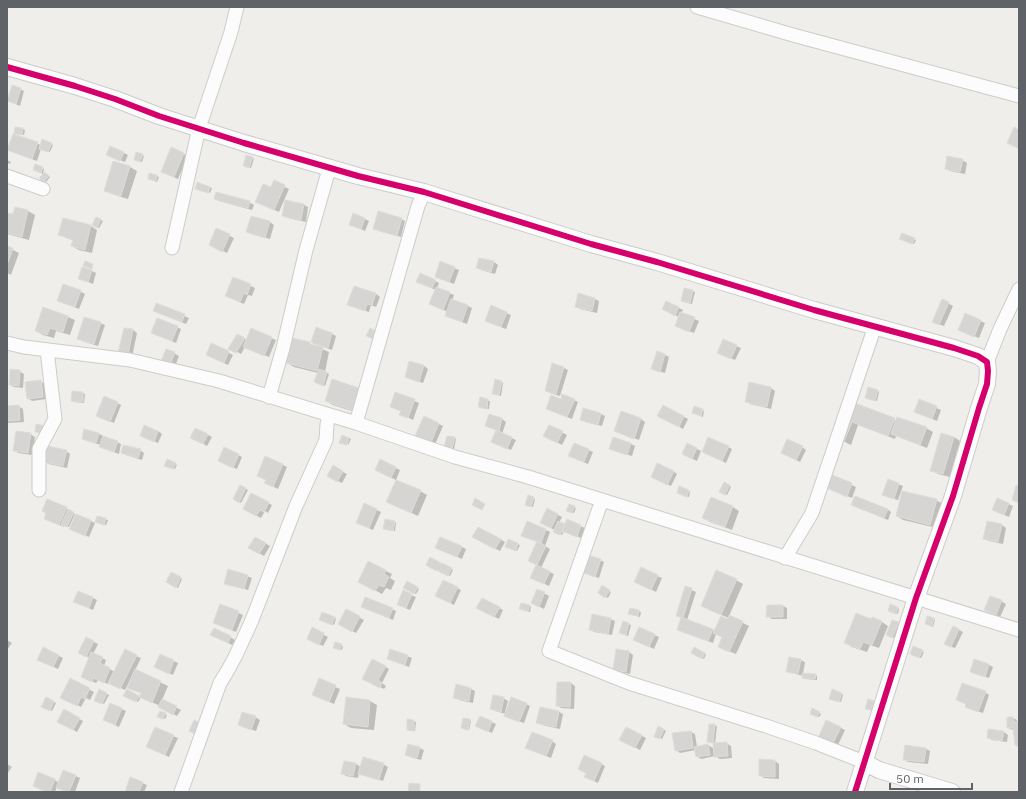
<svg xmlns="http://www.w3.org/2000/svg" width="1026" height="799" viewBox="0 0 1026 799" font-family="'IBM Plex Sans',sans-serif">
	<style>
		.shadow { fill: #0003 }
		.building { fill: #d6d5d3; stroke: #deddd9 }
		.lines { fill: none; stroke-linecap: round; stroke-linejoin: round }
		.minor-casing { stroke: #cbcccc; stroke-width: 15 }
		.tertiary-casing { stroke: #cbcccc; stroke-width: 18 }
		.minor { stroke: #fdfcfc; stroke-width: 13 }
		.tertiary { stroke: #fdfcfc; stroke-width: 16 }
		.cycleway-casing { stroke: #fff; stroke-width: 8 }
		.cycleway { stroke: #d6006c; stroke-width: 6 }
	</style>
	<rect width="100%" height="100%" fill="#efeeea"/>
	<path class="shadow" d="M20,89l4,2 -4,15 -12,-5z
		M23,129l2,1 -1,5 -7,-1z
		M14,135l27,10 10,-1 2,1 -3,7 -9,-3 -4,12 -24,-9 -5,-2z
		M124,153l4,2 -3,7 -13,-5z
		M137,153l7,3 -2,6 -5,-1z
		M183,154l5,2 -10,23 -12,-5z
		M252,158l2,1 -3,9 -5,-2z
		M7,160l4,2 -1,2 -3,-1z
		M962,160l5,3 -2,11 -15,-3 -4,-3z
		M114,162l16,5 7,4 -9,28 -16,-5 -7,-4z
		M43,168l1,1 -1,5 -9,-4z
		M47,174l3,3 -4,5 -6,-4z
		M150,174l9,3 -2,5 -8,-3z
		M274,182l15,7 -10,23 -18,-8 10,-16z
		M197,184l15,4 -2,5 -12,-4z
		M215,199l34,3 5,3 -2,5 -33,-9z
		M286,201l18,4 4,2 -2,15 -18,-4 -4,-2z
		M16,208l12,3 7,4 -6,25 -22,-6v-20l7,2z
		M251,217l19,5 4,3 -4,14 -19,-5 -4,-3z
		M96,218l7,3 -4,7 -6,-3z
		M63,219l28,7 6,4 -5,23 -13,-3 -7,-4 1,-6 -7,-2 -6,-4z
		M365,219l4,2 -4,10 -15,-7z
		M401,219l4,2 -4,16 -22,-6 -4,-2z
		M217,230l17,8 -7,15 -13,-6z
		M902,234l14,6 -2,4 -13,-6z
		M7,247l12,6 -8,22 -4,-2z
		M494,262l4,3 -3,9 -14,-4 -4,-2z
		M83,268l9,3 4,2 -3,11 -13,-5z
		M454,268l5,2 -5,14 -18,-7z
		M234,278l21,10 -3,8 -4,-1 -4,9 -14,-6z
		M435,281l4,2 -2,5 17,7 -2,6 16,5 4,2 -5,16 -16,-6 -4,-2 1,-4 -14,-6 2,-16 -14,-6z
		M355,287l21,7 4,3 -4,10 -5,-2 -2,7 -16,-5z
		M685,289l10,3 -3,12 -8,-2z
		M80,291l5,3 -6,15 -16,-6 -4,-2z
		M578,295l17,4 4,2 -2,12 -17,-4 -4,-3z
		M942,300l11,6 -9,20 -6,-2z
		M157,304l32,14 -3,6 -28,-11z
		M491,307l20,8 -5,14 -16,-6z
		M43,308l25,9 7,3 -5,15 -14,-4 -2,7 -11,-3 -7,-4z
		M679,308l4,2 -2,3 18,8 -5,12 -14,-5 -1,-11 -12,-6z
		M965,314l20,9 -6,15 -16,-6z
		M100,323l5,2 -7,21 -16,-5 -4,-3z
		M177,327l4,2 -5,14 -20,-8z
		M317,329l15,5 4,2 -4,14 -20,-7z
		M133,330l4,3 -5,24 -8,-2z
		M237,335l10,5 24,-2 5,2 -7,17 -24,-10 -4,7 -11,-6z
		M309,343l20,9 -4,20 4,2 -4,12 -8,-3 1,-10 -24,-6 -7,-4z
		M212,344l21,11 -5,10 -17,-8z
		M736,346l5,2 -6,12 -13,-5z
		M167,350l12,6 -5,13 -9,-3z
		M657,352l8,3 4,2 -4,16 -8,-2 -4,-2z
		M410,362l14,4 4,3 -5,14 -13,-4 -4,-2z
		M564,368l4,2 -8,26 -10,-3 -4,-3z
		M19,371l5,3 -1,14 -9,-1 -4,-2z
		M41,382l4,2 2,15 -15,2 -4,-3z
		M502,382l1,1 -2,13 -6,-2z
		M750,383l21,5 4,3 -4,18 -21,-5 -4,-3z
		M359,389l6,4 -7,20 -25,-8 -7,-4z
		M878,391l1,1 -2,9 -11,-3z
		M83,393l2,1 -1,9 -10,-1 -2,-1z
		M396,393l23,10 -6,17 -8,-4 -4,-5 -10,-4z
		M480,399l10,2 -1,8 -8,-1z
		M561,400h13l4,2 -6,17 -21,-8z
		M920,401l21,9 -4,11 -17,-7z
		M117,403l4,2 -7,18 -13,-5z
		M850,403l47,18 29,7 7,4 -6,16 -31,-12 -1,3 -37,-14 -7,20 -14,-7z
		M18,406l5,3 1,13 -17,1v-16z
		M663,406l25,13 -5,10 -20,-11z
		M695,407l9,4 -1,6 -10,-4z
		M621,413l20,6 4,3 -6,18 -24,-9z
		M601,414l4,2 -3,10 -17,-4 -4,-3z
		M490,415l12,4 4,3 -4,12 14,6 -5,10 -18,-8 4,-12 -11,-4z
		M424,417l19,9 -9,21 -15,-7z
		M550,426l17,9 -5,10 -13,-7z
		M85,431l14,3 22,10 -2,10 -14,-5 -5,-2 1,-2 -14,-4 -4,-2z
		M158,431l4,3 -4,9 -17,-7z
		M30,434l5,3 -3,18 -14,-2 -4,-3z
		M208,435l4,2 -5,9 -11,-6z
		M954,437l6,4 -10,36 -12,-3 -7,-4z
		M349,438l2,1 -3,6 -6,-2z
		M455,438l1,1 -2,10 -7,-1z
		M614,438l17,6 4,2 -3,10 -17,-5z
		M574,444l19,8 -5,12 -15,-6z
		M687,444l14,7 -4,10 -10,-5z
		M728,447l4,2 -6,14 -23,-11z
		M802,447l4,3 -6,12 -14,-7z
		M140,450l4,3 -2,7 -16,-5 -4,-2z
		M66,451l4,3 -3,14 -18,-4 -4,-2z
		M238,455l4,2 -5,12 -14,-6z
		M266,457l21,10 -9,22 -8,-4 -3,-5z
		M381,461l19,9 -4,10 -16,-8z
		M175,464l2,1 -2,4 -8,-3z
		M333,467l14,7 -5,9 -14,-7z
		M673,471l4,3 -6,12 -15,-7z
		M833,476l23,11 -4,11 -20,-8z
		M725,483l6,4 -4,8 -7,-4z
		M898,484l5,2 -5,14 -10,-3z
		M241,486l7,4 -7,13 -7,-4z
		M420,491l7,4 -9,21 -31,-14z
		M689,491l1,1 -1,5 -10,-3z
		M533,498l2,1 -2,8 -5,-2z
		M997,499l16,7 -4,11 -12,-5z
		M936,500l7,4 -6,24 -34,-8 -6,-4z
		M268,503l4,2 -4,8 -3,-2 -4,7 -17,-9z
		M570,505l6,3 -2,5 -5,-1z
		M733,507l6,4 -7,19 -22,-8 -6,-4z
		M856,507l31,2 4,3 -3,8z
		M66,508l9,6 -6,13 -5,-1v1l-15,-6z
		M377,510l4,2 -8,18 -12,-5z
		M548,510l14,7 -3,6 7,3 2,-5 17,7 -4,10 -17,-7 -2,4 -8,-3 1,-2 -10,-5z
		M98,517l10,3 -2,5 -8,-2z
		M91,521l4,2 -6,14 -14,-6z
		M395,522l1,1 -1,8 -9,-2z
		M1002,525l4,3 -3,16 -14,-3 -5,-2z
		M546,530l4,2 -5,14 5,3 -9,19 13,6 -5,12 -17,-8 5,-13 -3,-2 4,-21 -11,-4z
		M473,537l27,2 5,3 -5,9z
		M256,538l14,8 -6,10 -14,-8z
		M509,541l11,4 -3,6 -9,-3z
		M462,547l4,2 -4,10 -21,-9z
		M431,558l22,12 -3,6 -23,-11z
		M600,560l4,2 -5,16 -12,-4 -5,-2z
		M386,571l6,3 -2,4 5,3 -4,9 -5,-2 -4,6 -17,-9z
		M171,573l11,6 -4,9 -11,-6z
		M247,576l5,2 -4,12 -19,-6v1l-3,-2z
		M657,576l5,2 -6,14 -16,-8z
		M736,580l7,4 -14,32 20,10 -13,28 -10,-4 -3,-12 -7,-4 -3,9 -31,-11v-14l3,-31 11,5 -9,28 28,11 13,-10 1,-3 -20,-8z
		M407,583l12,6 -3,5 -11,-6z
		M603,587l8,5 -3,6 -9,-5z
		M457,588l4,2 -7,15 -13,-7z
		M538,590l11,6 -5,13 -8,-4z
		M411,595l5,2 -6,13 -7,-3z
		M93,598l4,2 -4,10 -14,-6z
		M482,599l21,11 -4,9 -22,-11z
		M1001,601l5,3 -6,13 -11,-5z
		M221,605l22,10 -7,17 -18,-7z
		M530,606l1,1 -1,5 -8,-2z
		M783,606l4,2v11h-15l-5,-3z
		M898,608l1,1 -1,5 -7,-2z
		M367,609h25l4,2 -3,9z
		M630,609l11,3 -1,5 -11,-3z
		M346,610l18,10 -8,13 -17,-9z
		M335,618l1,1 -2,6 -12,-5z
		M610,619l5,2 -3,14 -18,-3 -4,-3z
		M934,619l1,1 -2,7 -5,-2z
		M871,620l11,2 6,4 -9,22 -9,-3 -3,7 -15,-5 -6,-4z
		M623,622l8,3 -3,11 -6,-2z
		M898,623l2,1 -6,14 -7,-4z
		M953,627l10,5 -8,16 -6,-2z
		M312,629l16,8 -5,9 -11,-5z
		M654,635l5,2 -5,12 -15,-7z
		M216,637h14l5,3 -3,5z
		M86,638l12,6 -5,10 13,6 -2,6 11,6 21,-16 5,2 -6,12 33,16 -6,14 19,10 -4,6 -13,-7 -4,-3 -19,-9 -3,5 -14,-7 3,-5 13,7 2,-3 -13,-7 4,-10 -1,-1 -7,14 -16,-8 -1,2 -10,-4 -2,3 -9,-4 3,-21 -11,-6z
		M7,640l5,3 -5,7z
		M335,644l8,2 -1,4 -6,-2z
		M694,648l12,6 -2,5 -12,-6z
		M391,650l21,8 -3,9 -21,-8z
		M617,650l12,2 4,3 -3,19 -11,-2 -5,-2z
		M922,651l2,1 -3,6 -9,-3z
		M161,655l17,8 -5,12 -13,-6z
		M59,656l4,2 -5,11 -15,-7z
		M373,660l16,9 -7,14 4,3 -2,3 -21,-10z
		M800,660l5,2 -2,12 13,1 1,1v4l-12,-1 -2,-1v-2l-11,-3 -5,-2z
		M975,660l14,5 4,2 -4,11 -14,-4z
		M71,680l23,12 -4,8 -4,-2 -5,9 -19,-10z
		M319,680l21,9 -6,15 -16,-7z
		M571,683l4,3 -1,23 -13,-1 -4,-3z
		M457,686l14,3 4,2 -2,12 -14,-3 -5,-3z
		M100,691l9,4 -5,9 -9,-4z
		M985,692l4,3 -6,18 -13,-4z
		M842,694l1,1 -2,7 -9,-3z
		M46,698l10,5 -4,8 -10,-4z
		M503,698l5,3 -3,11 1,1 20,-9 4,2 -6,17 -15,-5 -3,-4 -11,-3 -4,-2z
		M370,701l7,4 -3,25 -23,-2 -7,-4z
		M873,702h2l-2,9 -5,-2z
		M111,704l15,7 -7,16 -15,-7z
		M813,710l8,4 -2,3 -8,-4z
		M64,711l19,10 -6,11 -19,-11z
		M161,712l6,3 -2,4 -6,-2z
		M559,712l4,2 -3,15 -18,-4 -4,-2z
		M255,717l5,3 -4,11 -13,-4z
		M480,717l16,7 -4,9 -11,-5z
		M1013,718l4,2v3h2v24l-4,-2v-15h-2l-5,-2z
		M408,720l8,2 -1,9 -7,-1z
		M469,720l2,1 -2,9 -5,-1z
		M827,721l18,9 -8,17 -14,-7z
		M710,725l7,1 -2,18 11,-1 5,3 1,12 -12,1 -5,-3 -14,3 -4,-3 -1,-6 -16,3 -4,-3 15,-18 4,2 2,13 11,-2 5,3v4h2l-1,-9 -4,-1z
		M659,727l7,4 -4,8 -7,-3z
		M627,728l19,10 -6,12 -19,-10z
		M1004,732l4,3 -1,7 -15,-2 -4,-2z
		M173,736l5,2 -9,19 -17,-8z
		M552,741l4,3 -5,14 -20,-8z
		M419,748l5,2 -3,10 -11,-3 -4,-2z
		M926,749l4,2 -2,13 -20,-2 -4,-3z
		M760,760l15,1 4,3v15l-15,-1 -4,-3z
		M345,762l11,2 5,3 22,-3 5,3 -5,14 -21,-7v1l-3,-2 -1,5 -12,-2 -4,-3z
		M7,764l5,3 -5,7z
		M601,764l4,2 -7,17 -9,-4 -2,-7z
		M64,771l16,7 -5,14h-8l-10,-5 -2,5h-8l8,-12 4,3z
		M142,783l5,2 -3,7h-18z"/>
	<path class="building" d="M12,85l9,3 -5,16 -9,-3z
		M15,127l8,1 -1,7 -8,-1z
		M1014,127l5,3v19l-12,-6z
		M13,134l25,8 -6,17 -25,-9z
		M42,139l10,4 -4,9 -9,-3z
		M110,146l14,6 -4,9 -14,-6z
		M171,147l13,6 -10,24 -13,-5z
		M136,152l7,2 -3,8 -6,-2z
		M246,155l7,2 -4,11 -6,-2z
		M947,156l16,3 -3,13 -15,-3z
		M113,161l17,5 -9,30 -17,-5z
		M35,164l8,3 -2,6 -8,-3z
		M45,172l4,4 -6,6 -4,-4z
		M149,173l8,2 -1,6 -8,-2z
		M274,180l11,5 -11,25 -19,-8 8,-18 8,3z
		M197,182l13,5 -2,6 -13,-4z
		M216,192l34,9 -2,7 -34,-9z
		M285,200l19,4 -3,16 -19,-4z
		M15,207l13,3 -6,27 -15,-4v-20l6,1z
		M378,211l24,7 -5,18 -24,-7z
		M353,213l12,5 -4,11 -12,-4z
		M251,216l19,5 -5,17 -19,-6z
		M96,217l5,2 -4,9 -5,-3z
		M63,218l28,7 -6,25 -14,-4 2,-7 -15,-4z
		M216,228l14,6 -8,18 -13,-7z
		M902,233l13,5 -3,6 -13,-5z
		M7,246l6,2 -6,17z
		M479,258l15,3 -3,11 -15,-4z
		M85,261l8,3 -1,5 -9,-3z
		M440,261l15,6 -6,15 -14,-5z
		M82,267l10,3 -4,12 -10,-3z
		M420,273l16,7 -4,8 -16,-6z
		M233,277l18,7 -4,11 -3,-2 -4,9 -15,-6z
		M63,284l18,6 -6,17 -18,-6z
		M354,286l22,7 -4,12 -5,-1 -2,7 -18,-6z
		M436,287l14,5 -7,18 -14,-6z
		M684,288l9,2 -3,13 -9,-2z
		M578,293l17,5 -3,13 -17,-4z
		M451,299l17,6 -6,17 -17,-6z
		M942,299l7,3 -10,23 -7,-3z
		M666,301l13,6 -4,9 -13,-7z
		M156,303l29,11 -3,8 -29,-11z
		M491,305l16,7 -6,15 -16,-6z
		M43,307l25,9 -5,16 -13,-4 -3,7 -12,-4z
		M680,312l15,5 -6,15 -14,-6z
		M965,313l16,7 -7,17 -16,-7z
		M84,317l17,5 -7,22 -17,-5z
		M157,318l21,8 -6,15 -21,-8z
		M316,327l16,6 -4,15 -17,-6z
		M124,328l9,1 -5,26 -10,-2z
		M251,328l21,9 -8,19 -21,-9z
		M370,328l10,5 -3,8 -11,-5z
		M237,334l8,4 -9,15 -8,-4z
		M292,338l18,4 -1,2 14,3 -6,24 -31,-8z
		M723,339l14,6 -6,14 -14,-6z
		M211,343l18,8 -5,12 -18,-8z
		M166,349l9,3 -6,16 -9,-4z
		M657,351l8,3 -5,18 -9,-3z
		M409,361l15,4 -5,17 -14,-5z
		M552,363l12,4 -8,27 -11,-3z
		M10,369l10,1 -1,16 -10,-1z
		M319,369l8,3 -4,14 -9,-4z
		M332,379l27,9 -7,22 -27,-9z
		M495,379l7,2 -3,14 -7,-1z
		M41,380l2,17 -16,2 -2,-17z
		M749,382l22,5 -4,20 -22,-5z
		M868,387l10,3 -3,11 -10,-3z
		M72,391l11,1v10l-12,-1z
		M395,392l20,7 -7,19 -9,-3 2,-4 -11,-4z
		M562,394l13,5 -8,18 -21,-8 5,-14 10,4z
		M104,396l14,6 -8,20 -14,-6z
		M480,397l8,2 -1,10 -9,-2z
		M919,399l18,7 -5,13 -18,-7z
		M849,401l46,17 -7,18 -36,-14 -8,20 -8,-3z
		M19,405l1,15 -13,1v-15z
		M663,405l21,11 -5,11 -22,-11z
		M694,406l9,3 -2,7 -9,-3z
		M583,408l18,5 -3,12 -18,-5z
		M621,411l20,7 -7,21 -20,-8z
		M489,414l13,4 -3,13 -14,-5z
		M424,416l15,7 -9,22 -16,-7z
		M897,417l30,10 -7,18 -29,-11z
		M36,424l9,2 -2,8 -8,-2z
		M144,425l14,6 -4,11 -14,-6z
		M549,425l14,6 -6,12 -14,-7z
		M195,428l13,6 -5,10 -13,-6z
		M84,429l15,4 -3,10 -14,-4z
		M496,430l16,7 -5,12 -16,-7z
		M16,431l15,2 -3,20 -15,-2z
		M941,433l13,4 -11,37 -13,-3z
		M342,435l7,3 -2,7 -8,-2z
		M103,436l15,5 -4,11 -15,-5z
		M447,436l8,1 -3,12 -8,-2z
		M613,437l18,6 -4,12 -18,-6z
		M708,437l21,9 -7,15 -20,-9z
		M787,439l16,7 -7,14 -15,-7z
		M574,443l15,6 -5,13 -16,-6z
		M687,443l10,5 -5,11 -10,-5z
		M123,445l18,4 -3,9 -17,-5z
		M47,446l20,4 -4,16 -19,-4z
		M224,447l15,7 -6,14 -15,-7z
		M265,456l18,8 -10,23 -9,-4 2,-3 -9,-4z
		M167,459l9,4 -3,6 -9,-3z
		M380,459l16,8 -5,11 -16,-8z
		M657,463l17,8 -7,14 -16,-8z
		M333,465l10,6 -6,11 -10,-6z
		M832,475l20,8 -5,14 -20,-9z
		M888,479l11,4 -5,16 -12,-4z
		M396,480l25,10 -10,23 -25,-11z
		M724,482l6,3 -5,10 -6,-3z
		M240,485l6,3 -7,15 -6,-4z
		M1016,485l3,1v17l-7,-3z
		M679,486l10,4 -2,7 -10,-4z
		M902,491l35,8 -7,26 -34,-9z
		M251,493l18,9 -5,10 -4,-2 -4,6 -13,-7z
		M528,495l6,2 -3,10 -6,-2z
		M855,496l33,13 -4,9 -33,-13z
		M711,497l22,9 -8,21 -23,-9z
		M475,498l10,6 -3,6 -10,-5z
		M997,498l12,5 -5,12 -12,-5z
		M47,499l20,8 -8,18 -15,-6 2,-6 -4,-2z
		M364,503l13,6 -8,19 -13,-5z
		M569,504l6,2 -3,7 -6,-2z
		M547,508l11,6 -7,14 -11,-5z
		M68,509l6,3 -7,15 -6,-2z
		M76,514l15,6 -6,16 -16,-7z
		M97,516l9,2 -2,7 -9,-3z
		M385,519l10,2 -2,10 -10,-2z
		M567,519l14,6 -4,12 -15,-6z
		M527,521l19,8 -5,14 -20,-7z
		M558,521l7,3 -5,11 -7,-3z
		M987,521l15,3 -4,18 -15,-3z
		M478,527l23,12 -6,10 -23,-12z
		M255,537l11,6 -7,11 -11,-6z
		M440,537l22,9 -5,11 -22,-9z
		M508,539l10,4 -2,8 -11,-4z
		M537,541l9,5 -9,19 -9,-4z
		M587,555l14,4 -6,18 -14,-5z
		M430,557l11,6 -5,8 -10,-6z
		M368,561l18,9 -2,4 5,3 -5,10 -5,-2 -4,6 -17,-9z
		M442,563l10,5 -4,8 -10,-5z
		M536,565l14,6 -6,13 -14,-6z
		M641,567l17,8 -7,15 -17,-8z
		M228,569l20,6 -4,14 -20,-5z
		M716,570l21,9 -16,36 -20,-9z
		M171,572l10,5 -5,11 -10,-6z
		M443,580l15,7 -8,16 -15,-7z
		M407,581l11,6 -4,7 -11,-6z
		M602,585l8,5 -5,8 -7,-5z
		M685,586l7,2 -9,30 -7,-2z
		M537,589l8,3 -6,15 -8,-4z
		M403,590l9,4 -6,14 -9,-3z
		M78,591l15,6 -4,11 -16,-6z
		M990,596l12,4 -6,15 -12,-5z
		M365,597l28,11 -4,10 -28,-11z
		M482,598l18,9 -6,10 -18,-9z
		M521,603l9,2 -2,6 -9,-2z
		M220,604l19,7 -7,19 -19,-7z
		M890,604l8,3 -2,7 -8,-3z
		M767,605h16v12h-17z
		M630,608l9,2 -1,6 -10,-2z
		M346,609l14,7 -8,16 -14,-8z
		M322,612l13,5 -3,8 -13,-5z
		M856,613l15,6 1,-2 10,4 -10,24 -9,-3 -3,7 -16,-6z
		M592,614l19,4 -3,16 -19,-4z
		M729,615l14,6 -14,31 -11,-5 4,-10 -9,-4 8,-17 7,3z
		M927,616l7,2 -2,8 -7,-2z
		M681,617l32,12 -5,12 -31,-11z
		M892,620l7,2 -7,16 -6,-3z
		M623,621l6,2 -3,12 -7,-2z
		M953,626l6,3 -8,18 -7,-3z
		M312,627l12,6 -5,12 -12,-6z
		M639,627l16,7 -6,13 -16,-7z
		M214,628l17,8 -3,7 -18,-8z
		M86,637l8,4 -8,16 -8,-4z
		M335,642l7,2 -2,6 -7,-2z
		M913,646l10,4 -4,8 -9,-4z
		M43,647l16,8 -6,12 -16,-7z
		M694,647l11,6 -3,6 -11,-6z
		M125,649l12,6 -17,34 -12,-6z
		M390,649l18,6 -3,10 -18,-6z
		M616,649l13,2 -3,21 -13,-2z
		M91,652l12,5 -3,6 10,5 -6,15 -11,-5 -1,4 -11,-5z
		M160,654l14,6 -5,14 -15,-7z
		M789,657l12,2 -3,15 -12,-2z
		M372,659l14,7 -8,14 4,3 -2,5 -18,-9z
		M974,659l15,5 -4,13 -15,-5z
		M135,669l26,12 -9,22 -13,-6 2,-4 -14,-5z
		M802,673l14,1 -1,5 -13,-1z
		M70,678l20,10 -5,11 -4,-2 -4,9 -17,-8z
		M319,678l17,7 -7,17 -17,-7z
		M557,682h14l-1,25 -14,-1z
		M962,683l24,8 -8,21 -13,-5 1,-3 -10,-4z
		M456,684l15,4 -2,13 -16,-3z
		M99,689l8,4 -5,11 -8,-3z
		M127,689l12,7 -3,6 -13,-6z
		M832,689l10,4 -3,9 -10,-3z
		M493,695l11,2 -3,15 -11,-3z
		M46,697l8,4 -4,10 -9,-4z
		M346,697l24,3 -2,27 -25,-3z
		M511,697l16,6 -8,19 -15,-6z
		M162,699l15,7 -4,9 -15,-8z
		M868,699l6,2 -3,9 -6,-1z
		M110,703l12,5 -7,17 -12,-5z
		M540,707l19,4 -3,16 -20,-4z
		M812,708l8,4 -3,5 -7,-3z
		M64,709l16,9 -7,12 -16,-8z
		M160,711l6,2 -3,6 -6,-2z
		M242,712l14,4 -5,14 -13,-5z
		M480,716l12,5 -4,11 -13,-6z
		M1007,717h6l1,5h5v23h-4l-2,-17h-6z
		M463,718l7,1 -2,11 -7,-2z
		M407,719l7,1v11l-7,-1z
		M194,720l8,3 -5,12 -8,-4z
		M826,720l15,7 -9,18 -14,-7z
		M709,724h6l-2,19 -6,-1z
		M658,726l6,3 -4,10 -6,-2z
		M155,727l19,8 -9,20 -19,-8z
		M626,727l16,8 -7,13 -16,-8z
		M988,729l16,2 -2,10 -15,-3z
		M691,731l2,17 -18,3 -3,-18z
		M532,732l21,8 -7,16 -21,-8z
		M727,742l1,14 -14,1 -1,-14z
		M408,744l12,3 -3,11 -12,-3z
		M708,744l2,11 -14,2 -2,-10z
		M905,745l21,3 -2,14 -21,-2z
		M584,755l18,8 -8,18 -10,-4 2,-4 -8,-4z
		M363,757l21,6 -5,17 -21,-6z
		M759,759l16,1v17l-16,-1z
		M344,761l12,2 -3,13 -12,-2z
		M63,770l13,5 -7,17h-2l-11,-4z
		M38,772l17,7 -5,13h-4l-13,-6z
		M130,777l13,5 -4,10h-14z
		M409,783l11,1v8h-12z"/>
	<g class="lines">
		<g class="minor-casing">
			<path id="minor" d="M697,7l96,28 226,61
				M7,176l36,13
				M172,248l27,-120 32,-96 6,-25
				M7,343l17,4 106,13 89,21 137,42 99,34 73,20 491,153
				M987,362l13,-33 19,-40
				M269,397l14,-49 23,-98 21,-74 1,-9
				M356,423l62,-217 6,-14
				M39,490v-41l16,-30 -8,-69
				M602,500l-53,151 80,32 137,43 50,17 48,19
				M785,558l27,-45 63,-187
				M181,792l39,-109 8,-13 8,-15 16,-35 44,-114 30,-66 1,-16 2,-8"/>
		</g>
		<g class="tertiary-casing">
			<path id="tertiary" d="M7,67l68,19 40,13 44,17 85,27 114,33 66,16 167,52 66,18 157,48 140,38 24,8 9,6 1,9 -1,13 -8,24 -26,88 -37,102 -61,194
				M864,762l15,8 73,22"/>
		</g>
		<use href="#minor" class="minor"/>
		<use href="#tertiary" class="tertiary"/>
		<g class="cycleway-casing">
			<path id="cycleway" d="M7,67l68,19 40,13 44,17 85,27 114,33 66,16 167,52 66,18 157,48 140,38 24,8 9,6 1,9 -1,13 -8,24 -26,88 -37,102 -61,194"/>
		</g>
		<use href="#cycleway" class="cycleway"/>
	</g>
	<rect width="1026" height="799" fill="none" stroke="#5f6368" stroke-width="16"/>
	<path d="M890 783v6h82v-6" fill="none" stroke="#5f6368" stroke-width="2"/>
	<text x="896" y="783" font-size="12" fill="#5f6368" stroke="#ffffff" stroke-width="3" paint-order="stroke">50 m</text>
</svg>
